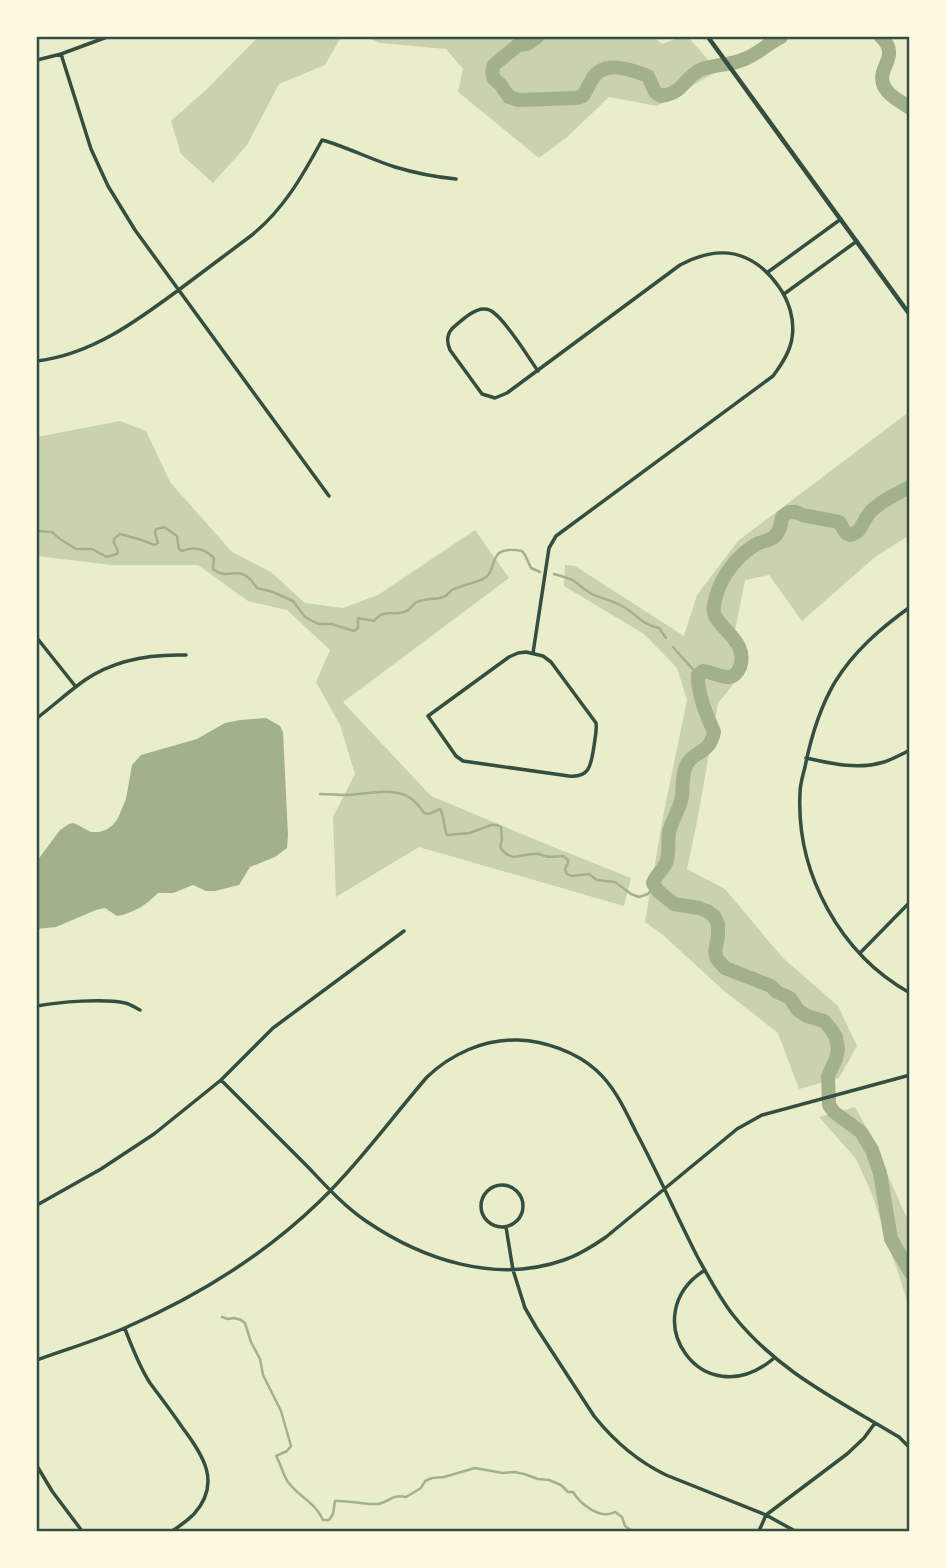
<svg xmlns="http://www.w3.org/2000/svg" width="947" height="1568" viewBox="0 0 947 1568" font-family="'PT Sans',sans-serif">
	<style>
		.green { fill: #cad2ad }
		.water { fill: #a3b18a }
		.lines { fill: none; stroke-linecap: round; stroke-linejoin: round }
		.stream { stroke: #a3b18a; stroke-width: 2.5 }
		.river { stroke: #a3b18a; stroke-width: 14 }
		.minor { stroke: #344e41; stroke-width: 3.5 }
		.tertiary { stroke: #344e41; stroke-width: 4.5 }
		.neatline { fill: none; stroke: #344e41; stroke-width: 2.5 }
	</style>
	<rect width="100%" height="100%" fill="#e9edc9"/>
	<path class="green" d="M258,37h83l-16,28 -46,19 -32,61 -34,38 -32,-29 -10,-33 36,-32z
		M366,37h288l8,7 19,-7h7l30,34 -61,35 -48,-9 -43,41 -27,20 -81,-66 5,-23 -17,-20 -66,-6z
		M910,411v124l-35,22 -73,64 -33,-46 -24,5 -10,51 11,38 -28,34 -21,119 -10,47 38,20 57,68 56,49 19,40 -18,32 -40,11 -21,-56 -55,-43 -60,-55 -18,-13 18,-105 24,-117 -10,-32 -33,-34 -80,-48 1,-21 10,1 109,70 13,-41 41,-54z
		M120,421l26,10 24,51 62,70 39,20 34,31 38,5 35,-13 97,-65 34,48 -166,124 88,94 115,48 85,34 -7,28 -205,-59 -83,50 -3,-80 22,-43 -15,-49 -24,-43 14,-32 -43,-40 -39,-9 -50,-36h-86l-75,-9v-119z
		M855,1107l12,22 43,96v80l-2,-2 -36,-109 -16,-35 -37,-42z"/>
	<path class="water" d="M266,718l14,8 3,6 5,103 -1,13 -12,9 -25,10 -11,18 -24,6h-9l-13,-6 -20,8h-15c-12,12 -24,20 -41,23l-12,-8 -9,2 -40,17 -19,2v-68l23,-31 9,-6 5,-1 17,9h8l7,-2 7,-5 5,-7 8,-19 6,-34 9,-10 56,-16 28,-16 15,-3z"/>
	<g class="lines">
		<path class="stream" d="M37,531l15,1 8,7 16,10h16l15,8 10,-3 1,-3 -4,-8v-4l6,-5 22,6 12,5 4,-2 -3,-11 1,-3 8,-2 13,9 2,13 3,2c12,-5 23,-2 32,7l-1,11c17,14 26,-9 44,19l16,4 20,9 12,16 13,7h13l23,7 4,-3v-10l16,3c11,-13 17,-5 30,-9 6,-1 7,-7 13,-10 8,-4 18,-2 26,-5 4,-1 6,-5 9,-7 10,-5 22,-7 31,-11 17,-8 1,-35 39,-28l3,4 6,13 9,4
			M554,574c6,2 16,4 20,7 7,5 11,9 18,13 10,5 20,6 30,12 15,8 20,19 37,22l7,10
			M673,647l25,28
			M320,794c10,0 19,1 28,1 19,-1 44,-8 61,2 6,4 11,10 15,16l5,1 11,-5c5,8 3,17 7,26l23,-2 21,-8h6l4,2 1,13 -2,7c13,19 24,4 39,7 2,0 4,2 6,2 5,2 12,0 18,0l5,4v3l-3,6 2,5 4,2 18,-2 8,6 18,2 16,12 8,3 9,-3 6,-8
			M222,1317l6,2 6,-1 7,2 4,3 6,19 9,17 3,16 18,36 10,35 -4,5 -11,5c5,8 7,19 12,26 11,15 28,21 35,38h6l4,-6 2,-13c15,-1 29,4 43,3 12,-2 13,-10 28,-7l15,-9 4,-7 7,-3 12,-1 31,-9 28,5 11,-1 10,2 14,5 11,1 12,5 7,7h5c8,13 28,28 42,20l7,5 3,9 7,5"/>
		<path class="river" d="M537,37l-10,7 -9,1 -24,20 -2,7 2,7 6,5 9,13 10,3 58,-2 6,-2c3,-5 5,-10 8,-15 11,-22 39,-12 57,-5l7,16 6,4c22,-3 22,-16 37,-25 13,-7 30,-5 44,-11 15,-5 25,-16 39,-23
			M881,37c23,22 -12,33 7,55 5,6 15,11 22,16
			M910,487c-12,6 -35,17 -42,28 -7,9 -6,17 -18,20l-4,-2 -7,-11 -37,-7 -6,-3h-7l-7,5c-1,7 -2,15 -8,20 -5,4 -13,4 -19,8 -21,13 -38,37 -41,61 -1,4 -1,6 1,10 9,16 33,28 25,51 -2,5 -6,10 -11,10 -7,1 -18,-5 -26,-6l-5,4c-1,18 9,41 16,57 -5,25 -23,17 -29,37 -3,8 -2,18 -3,27 -2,13 -10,24 -13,36 -1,9 0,19 -2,28 -2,9 -11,14 -14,23l5,8 16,13 25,4 8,3 7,5 4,8v12l-3,16 2,7 8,9 46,18 6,6 13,6 8,12 9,6 17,5 6,7 6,9 2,12 -2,10 -8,17 1,29 5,7 27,20 11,18 8,23 11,66 19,33"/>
		<path class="minor" d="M61,54l30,95 17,37 27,44 194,266
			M37,60l24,-6 46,-17
			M768,272l73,-53
			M784,294l73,-53
			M37,361c58,-7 105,-44 151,-78 21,-16 43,-32 64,-48 32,-26 51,-60 70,-95 25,7 48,19 73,27 20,6 40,10 61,12
			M910,607c-29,21 -56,44 -75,75 -16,27 -24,55 -30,85 -2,8 -5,17 -5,26 -4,80 40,161 110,200
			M37,638l39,49
			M526,652l17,4 8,6 45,61c1,8 -1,15 -2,23 -3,17 -3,32 -25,30l-106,-15 -7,-5 -28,-40 81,-59 9,-4z
			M533,653l16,-105 7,-12 217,-160c9,-12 17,-24 19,-38 3,-18 -3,-37 -13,-51 -26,-37 -60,-43 -99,-22l-173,128 -12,5 -13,-4 -32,-44c-4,-9 -3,-18 5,-24 8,-7 19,-17 29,-17 5,0 7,1 10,4 13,9 34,44 44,58
			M37,718c16,-12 31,-26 48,-38 29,-20 66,-26 101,-25
			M806,758c27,6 52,12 78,4 9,-3 18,-8 26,-12
			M860,953l50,-51
			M37,1006c21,-4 68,-8 88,-3 6,1 10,5 15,7
			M221,1080c29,29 58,58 87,87 18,19 36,39 58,54 57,39 130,63 198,39 15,-5 29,-14 42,-23l131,-108 25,-14 148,-40
			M481 1206a21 21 0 1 1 42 0a21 21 0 1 1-42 0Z
			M37,1205l64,-36 53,-35 67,-54 52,-52 131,-97
			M506,1227l7,43 12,38 11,19 58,89c20,25 43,45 72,59l100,40 29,16
			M705,1270c-72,45 -3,148 68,89
			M125,1329c7,18 14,37 25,54 11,15 22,29 32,44 21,28 40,56 12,87 -7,7 -14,12 -22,17
			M37,1360c30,-11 61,-20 90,-33 71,-31 136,-71 192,-125 39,-38 72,-83 108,-125 24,-23 57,-38 91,-37 27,1 58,12 78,30 19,17 29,40 40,62 22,41 40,83 61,124 11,20 22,41 36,59 45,57 105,85 166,122l11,11
			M37,1466l15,25 30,40
			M759,1531l7,-16 81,-61 17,-16 11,-15"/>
		<path class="tertiary" d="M708,37l202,278"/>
	</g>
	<rect width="947" height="1568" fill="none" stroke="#fefae0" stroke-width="77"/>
	<rect x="38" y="38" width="870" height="1492" class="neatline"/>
</svg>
